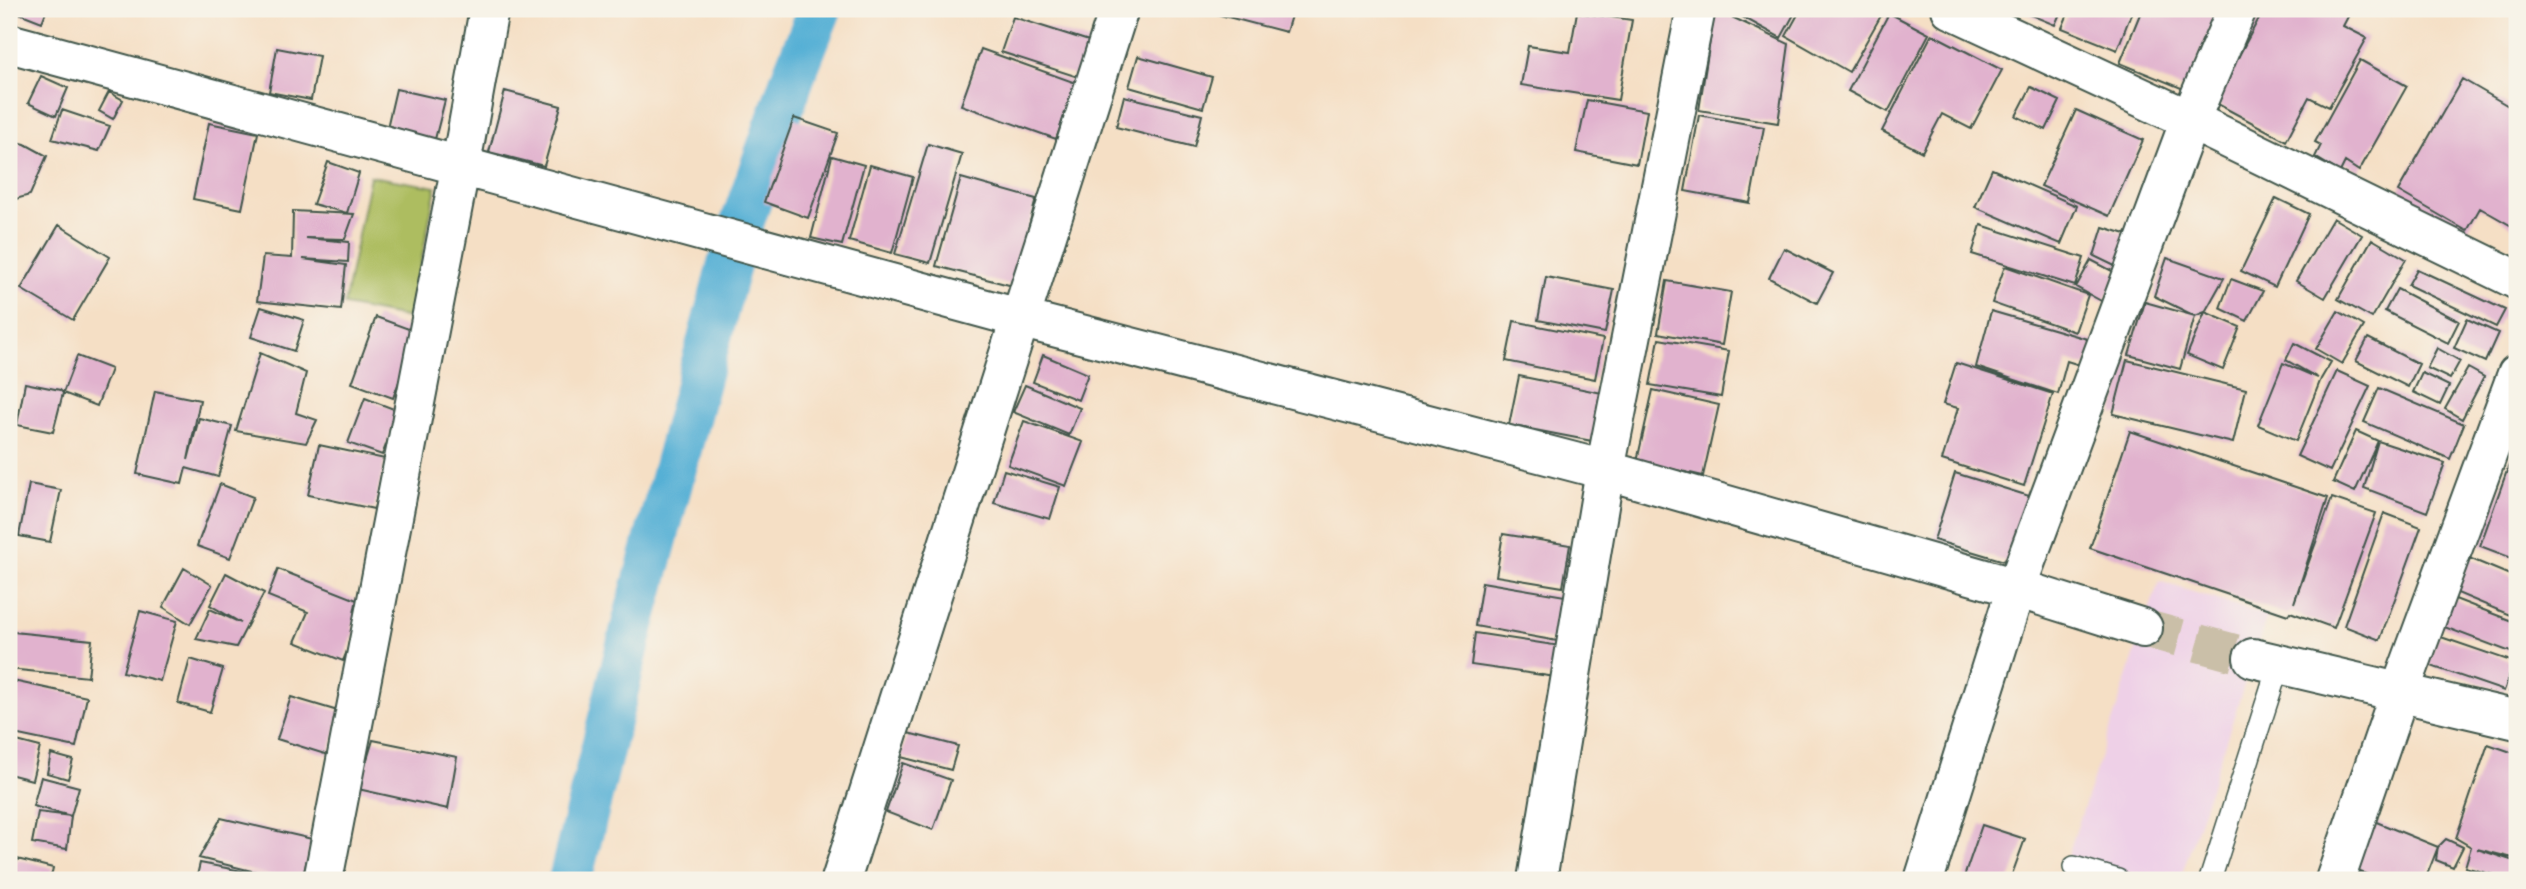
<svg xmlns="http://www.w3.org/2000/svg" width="2526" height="889" viewBox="0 0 2526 889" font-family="'Balsamiq Sans',sans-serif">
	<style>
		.built { fill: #eed0e7 }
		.pitch { fill: #adbd60; stroke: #667d4a; stroke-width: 2 }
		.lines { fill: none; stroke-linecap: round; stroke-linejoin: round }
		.canal { stroke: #57b0d5; stroke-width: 44 }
		.building { fill: #e1b2ce }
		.minor-tunnel { stroke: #cabfa8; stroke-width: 38; stroke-dasharray: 38 19; stroke-linecap: butt }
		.service-casing { stroke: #3f554a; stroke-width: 24 }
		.minor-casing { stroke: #3f554a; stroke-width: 42 }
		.service { stroke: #fff; stroke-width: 21 }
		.minor { stroke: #fff; stroke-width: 38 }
	</style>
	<rect width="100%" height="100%" fill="#f7f3e8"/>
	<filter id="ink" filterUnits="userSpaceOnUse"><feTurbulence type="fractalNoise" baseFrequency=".0143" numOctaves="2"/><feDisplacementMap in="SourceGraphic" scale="14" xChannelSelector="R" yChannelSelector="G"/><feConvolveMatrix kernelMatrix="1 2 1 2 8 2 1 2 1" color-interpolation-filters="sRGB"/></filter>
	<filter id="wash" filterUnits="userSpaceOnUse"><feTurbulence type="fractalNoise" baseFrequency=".00686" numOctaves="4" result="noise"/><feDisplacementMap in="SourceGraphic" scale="28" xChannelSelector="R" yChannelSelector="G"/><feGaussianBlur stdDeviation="1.57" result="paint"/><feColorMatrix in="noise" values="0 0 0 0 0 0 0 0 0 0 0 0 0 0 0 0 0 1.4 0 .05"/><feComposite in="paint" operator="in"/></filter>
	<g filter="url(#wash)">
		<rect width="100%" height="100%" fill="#f5dfc5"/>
		<path class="built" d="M2159,581l108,35 -87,264h-46l-67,-22z"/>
		<path class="pitch" d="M370,176l66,11 -26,131 -66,-13z"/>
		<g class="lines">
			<path class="canal" d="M741,226l52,-149 27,-68
				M570,880l63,-255 96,-360"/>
		</g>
		<g id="blocks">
			<path class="building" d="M9,9h38l-5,13z
				M1197,9h96l-7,23z
				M1715,9l74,35 -11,79 -79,-13z
				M1728,9h69l-16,29z
				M1801,9h72l9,5 -33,58 -63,-36z
				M2016,9h46l-7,16z
				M2070,9h63l-16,41 -55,-22z
				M2142,9h77l-33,81 -66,-27z
				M2264,9h88l-9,17 24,12 -38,69 -20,-10 -23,44 -72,-39z
				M1577,12l55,8 -14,80 -97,-15 7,-39 42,6z
				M1889,13l40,21 -41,78 -40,-21z
				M1013,17l79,25 -11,36 -80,-26z
				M1932,34l70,36 -31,59 -29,-15 -20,38 -40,-21z
				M277,48l42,8 -8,44 -42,-8z
				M981,49l95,34 -20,56 -95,-34z
				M1138,56l74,21 -9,31 -74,-21z
				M2360,60l47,26 -48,85 -14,-9 -5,10 -25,-15 6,-12 -6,-3z
				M41,76l27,12 -12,28 -28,-13z
				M2462,79l55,32v118l-37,-21 -13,23 -69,-40z
				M2031,87l29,14 -14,29 -30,-14z
				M396,89l49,11 -11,43 -48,-11z
				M505,91l56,15 -17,60 -55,-14z
				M109,92l14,8 -10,19 -14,-8z
				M1124,96l78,19 -8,32 -78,-20z
				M1587,100l60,11 -10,53 -61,-12z
				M62,110l48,16 -11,25 -47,-12z
				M2076,110l67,30 -34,76 -68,-30z
				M1699,115l65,12 -14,76 -65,-12z
				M794,118l44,15 -30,85 -44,-16z
				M209,123l49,10 -16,76 -49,-10z
				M9,140l16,4 22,12 -17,39 -21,6z
				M928,144l34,10 -32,109 -35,-9z
				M832,156l32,9 -22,80 -31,-7z
				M328,162l31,11 -12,40 -34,-9z
				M870,165l43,12 -21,76 -43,-12z
				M1992,169l85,37 -16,38 -86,-37z
				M961,178l75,21 -23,87 -77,-20z
				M2276,198l33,16 -34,73 -34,-16z
				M293,211l61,3 -9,25 -39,-1 43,4 -1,20 -45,-3 43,6 -5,45 -84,-9 6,-45 29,2z
				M2333,218l29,17 -37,63 -29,-17z
				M59,225l51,32 -37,63 -52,-31z
				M1981,225l103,33 -9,28 -103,-32z
				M2103,227l26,8 -10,33 -25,-12z
				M2372,239l34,20 -34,59 -34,-19z
				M1784,248l49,25 -16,30 -48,-25z
				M2167,258l57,20 -19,34 -10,4 -15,53 -51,-14 16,-53 50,14 -41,-20z
				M2091,260l27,14 -15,28 -27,-15z
				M2005,266l83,29 -13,37 -83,-29z
				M2417,269l88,41 -9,17 -88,-42z
				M1546,277l68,13 -9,43 -67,-13z
				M2231,279l32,12 -16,30 -27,-13z
				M1667,281l64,11 -9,53 -64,-12z
				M2397,289l62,32 -11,22 -63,-32z
				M261,307l43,13 -10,31 -43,-14z
				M1991,311l103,30 -8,26 -19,-6 -9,33 -82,-27z
				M2338,311l26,15 -22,38 -26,-15z
				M2205,312l35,15 -17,43 -36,-15z
				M376,317l41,15 -24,66 -41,-15z
				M2467,319l31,14 -13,29 -31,-14z
				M1514,321l89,18 -8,40 -89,-18z
				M2368,338l51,26 -11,23 -52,-26z
				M1659,339l70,12 -8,46 -71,-12z
				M2294,343l37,19 -10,17 -25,62 -38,-16 25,-62 35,15 -32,-18z
				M2437,348l23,13 -10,18 -23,-11z
				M260,353l46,20 -10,40 21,7 -11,23 -70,-12z
				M1043,355l45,19 -10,26 -45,-18z
				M77,356l34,13 -14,37 -34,-13z
				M2127,360l119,29 -13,54 -120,-29z
				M1956,363l97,31 -29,92 -82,-26 16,-52 -15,-4z
				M2468,368l16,9 -22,42 -17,-10z
				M2337,371l33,15 -40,85 -33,-15z
				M2422,373l27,13 -9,19 -27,-13z
				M1519,376l83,17 -10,48 -83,-16z
				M25,383l35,7 3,3 -10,39 -36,-7z
				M1025,385l55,23 -11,27 -56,-23z
				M2379,388l85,36 -14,35 -86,-37z
				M1653,390l66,15 -16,71 -66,-15z
				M155,391l45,9 -12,60 11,-42 33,8 -14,51 -32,-9 -4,16 -45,-10z
				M365,398l34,13 -17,44 -34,-12z
				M1024,421l59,21 -17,44 -58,-21z
				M2130,431l198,67 -34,105 38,-105 44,15 -42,115 -44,-16 -2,3 -198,-67z
				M2356,431l22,10 67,22 -18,49 -63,-24 14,-47 -23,51 -22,-10z
				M319,445l66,14 -11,50 -66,-14z
				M2513,454l4,2v104l-37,-14z
				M1004,470l56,17 -10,32 -56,-16z
				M1955,473l77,24 -21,66 -77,-23z
				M29,484l32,6 -11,52 -31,-6z
				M220,484l33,13 -23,61 -33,-12z
				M2384,513l37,14 -41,113 -36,-14z
				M1503,534l67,11 -7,42 -67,-11z
				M2469,558l48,20v40l-62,-26z
				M184,568l28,17 -22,39 -27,-17z
				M278,569l84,33 -10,27h4l-13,32 -48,-19 13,-30 -40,-16z
				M226,573l38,20 -28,54 -40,-8 14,-30 31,14 -31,-18z
				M1482,582l89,15 -8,45 -88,-16z
				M2450,597l67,26v18l-4,12 -74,-28z
				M140,611l37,10 -17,60 -37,-9z
				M13,632l79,8 -4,37 -79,-8z
				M1475,633l92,14 -4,31 -92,-13z
				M2438,636l76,26 -10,29 -76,-26z
				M190,659l33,10 -13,43 -32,-9z
				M2517,671v24l-8,-3z
				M13,681l74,16 -11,50 -67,-14v-42h2z
				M291,697l50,15 -13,43 -51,-16z
				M908,733l50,13 -7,24 -50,-13z
				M9,739l31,8 -8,33 -23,-6z
				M373,740l84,17 -9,52 -90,-20z
				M2488,744l29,10v105l-40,-10 40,13 -6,18 -46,-13 6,-20 -15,-9z
				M51,754l22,6 -5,19 -21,-6z
				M903,763l48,17 -18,50 -47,-18z
				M41,777l38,10 -8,29 -4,33 -35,-6 6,-31 33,4 -38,-10z
				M221,818l91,21 -10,41h-14l-89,-22z
				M2369,819l69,28 8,-8 17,8 -10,20 -17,-7 2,-13 -13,33h-44l-31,-12z
				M1982,825l43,14 -15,41h-47z
				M17,859l36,9 -3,12h-38z
				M200,863l83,16v1h-87z"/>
		</g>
	</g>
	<g filter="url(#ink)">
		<use href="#blocks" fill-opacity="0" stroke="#3f554a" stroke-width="2"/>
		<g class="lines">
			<path class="minor-tunnel" d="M2143,628l110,30"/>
			<g class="service-casing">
				<path id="service" d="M2074,867l44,13
					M2210,880l69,-216"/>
			</g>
			<g class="minor-casing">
				<path id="minor" d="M1951,9l239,111 327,160
					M9,43l1010,275 586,152 411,118 127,40
					M2253,658l264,62
					M323,880l138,-716 28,-155
					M841,880l278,-871
					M1537,880l68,-410 91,-461
					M1924,880l92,-292 174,-468 47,-111
					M2335,880l64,-186 118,-320"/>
			</g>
			<use href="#service" class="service"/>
			<use href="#minor" class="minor"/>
		</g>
	</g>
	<rect width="2526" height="889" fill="none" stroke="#f7f3e8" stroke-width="35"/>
</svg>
